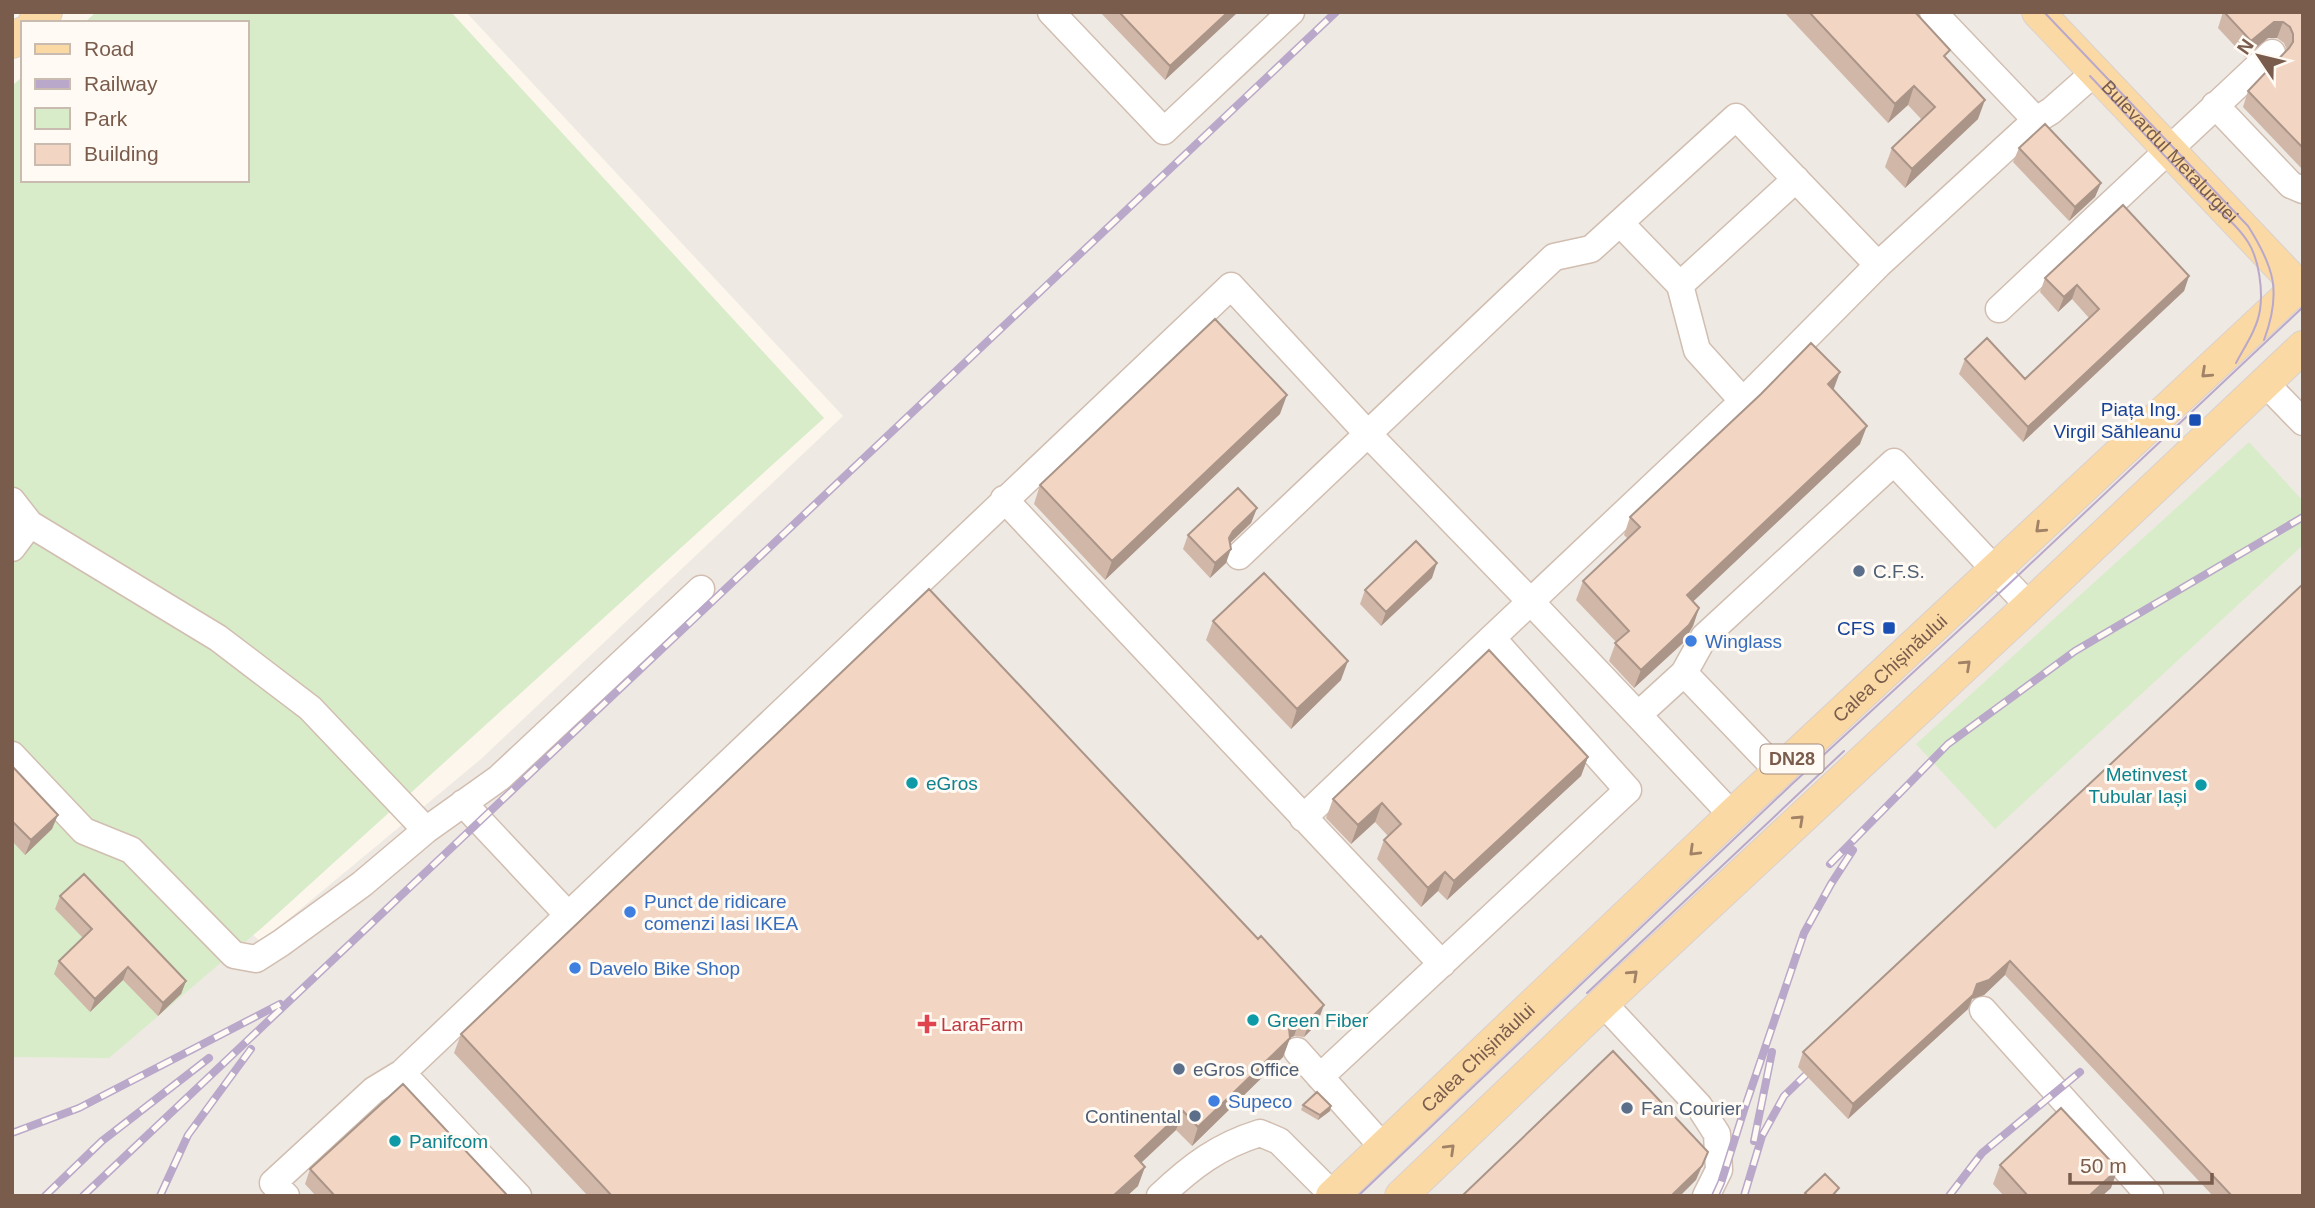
<svg xmlns="http://www.w3.org/2000/svg" width="2315" height="1208" viewBox="0 0 2315 1208" font-family="Helvetica,sans-serif">
	<style>
		.industrial { fill: #efe9e4 }
		.green { fill: #d8ecc9 }
		.lines { fill: none; stroke-linecap: round; stroke-linejoin: round }
		.minor-casing { stroke: #d1beb0; stroke-width: 29 }
		.major-casing { stroke: #dad1cd; stroke-width: 34 }
		.minor { stroke: #fff; stroke-width: 26 }
		.major { stroke: #fbd9a5; stroke-width: 32 }
		.tram { stroke: #b9a8c9; stroke-width: 2 }
		.rail-casing { stroke: #b9a8c9; stroke-width: 8 }
		.rail { stroke: #fffaf3; stroke-width: 5; stroke-dasharray: 16; stroke-linecap: butt }
		.wall { fill: #d1b7a8 }
		.shaded-wall { fill: #aa9588 }
		.building { fill: #f3d5c3; stroke: #aa9588; stroke-width: 2 }
		.oneway { stroke: #a18267 }
		.transit-dot { fill: #1a4fb4; stroke: #fffaf3; stroke-width: 2.5 }
		.service-dot { fill: #5c6f8a; stroke: #fffaf3; stroke-width: 2.5 }
		.shop-dot { fill: #3f7fe0; stroke: #fffaf3; stroke-width: 2.5 }
		.culture-dot { fill: #0f9aa8; stroke: #fffaf3; stroke-width: 2.5 }
		.health-dot { fill: #e0444e; stroke: #fffaf3; stroke-width: 2.5 }
		.labels { text-anchor: middle; dominant-baseline: central; stroke-width: 6; stroke-linejoin: round; paint-order: stroke }
		.shield { fill: #fffaf3; stroke: #a28b7f; stroke-width: 2 }
		.shield-label { font-size: 18px; font-weight: bold; fill: #7a5c4d }
		.street-label { font-size: 19px; fill: #7a5c4d; stroke: #fffaf3 }
		.transit-label { font-size: 19px; fill: #164399; stroke: #fffaf3; text-anchor: end }
		.service-label { font-size: 19px; fill: #4e5e75; stroke: #fffaf3; text-anchor: start }
		.shop-label { font-size: 19px; fill: #366cbe; stroke: #fffaf3; text-anchor: start }
		.culture-label { font-size: 19px; fill: #0d838f; stroke: #fffaf3; text-anchor: start }
		.health-label { font-size: 19px; fill: #be3a42; stroke: #fffaf3; text-anchor: start }
	</style>
	<rect width="100%" height="100%" fill="#fdf6ec"/>
	<path class="industrial" d="M466,12h1837v1184h-2291v-479l249,225 220,-183 362,-343z"/>
	<path class="green" d="M96,12h355l373,406 -560,508 -155,132 -97,-1v-971l11,-10v104h224v-157h-163z
		M2249,442l54,59v44l-308,284 -79,-85z"/>
	<g class="lines">
		<g class="minor-casing">
			<path id="minor" d="M1051,12l113,119 127,-119
				M1933,12l103,108
				M2215,105l76,80 12,5
				M1621,224l59,61 17,65 46,51
				M1680,285l116,-106
				M1999,309l273,-256
				M2265,383l38,39
				M1004,499l438,465
				M12,501l18,23 188,114 92,70 116,122
				M12,548l18,-24
				M1239,556l315,-299 37,-8 145,-132 142,148
				M1684,673l95,99
				M12,755l72,76 47,19 103,105 22,4 25,-16 81,-59 64,-54 73,-52 202,-189
				M463,803l106,113
				M1732,815l-94,-100 46,-42 20,-36 190,-175 135,144
				M1303,818l189,-180
				M1603,1003l96,103 18,28 2,36 -13,26
				M1983,1010l167,186
				M1297,1051l86,96
				M402,1073c278,-261 551,-526 829,-787l136,147 164,169 107,113
				M1320,1077l308,-287 -136,-152 251,-237 135,-136 158,-145 15,-9 43,-38
				M286,1196l-13,-13 101,-93 28,-17 116,123
				M1160,1196c32,-30 58,-50 100,-63l19,8 54,54"/>
		</g>
		<g class="major-casing">
			<g id="major">
				<path id="s1" d="M2038,12l265,279"/>
				<path d="M34,23l12,-11"/>
				<path d="M12,42l11,-9"/>
				<path id="s2" d="M1332,1196l400,-381 571,-533"/>
				<path d="M1401,1196l202,-193 426,-397 274,-259"/>
			</g>
		</g>
		<use href="#minor" class="minor"/>
		<use href="#major" class="major"/>
		<path class="tram" d="M2044,12l204,214c26,41 34,66 16,114
			M2090,76c37,39 73,79 110,117 16,16 36,30 48,49 11,17 15,48 12,68 -3,19 -15,36 -24,53
			M1587,993l257,-242
			M1358,1196l433,-411 217,-200 295,-278"/>
		<g class="rail-casing">
			<path id="rail" d="M1830,864l118,-120 127,-93 228,-134
				M12,1133l67,-25 201,-104
				M1754,1141l18,-89
				M45,1196l57,-55 107,-83
				M83,1196l1253,-1184
				M160,1196l28,-61 63,-86
				M1715,1196l6,-13 24,-76 59,-174 27,-49 22,-34
				M1744,1196l18,-60 22,-40 35,-34
				M1949,1196l33,-43 98,-81"/>
		</g>
		<use href="#rail" class="rail"/>
	</g>
	<path class="wall" d="M1100,12h138l-73,68z
		M1784,12h131l32,47 31,60 -73,69 -20,-21 7,-19 30,-28 -14,-15 -20,18z
		M2223,12h80v158l-60,-63 5,-16 39,-41 -3,-7 -7,-5h-9l-23,19 -27,-29z
		M2019,148l82,35 -6,14 -26,24 -56,-59z
		M2189,276l-5,15 -161,151 -64,-68 6,-15 60,20 64,-61 -17,-19 -14,13 -18,-20 5,-14z
		M1833,390l27,54 -167,157 6,7 -6,18 -10,17 -49,45 -25,-27 7,-19 -40,-42 7,-19 45,-42 -4,-4 6,-18z
		M1280,414l-175,166 -71,-76 6,-19z
		M1257,508l-6,15 -21,20 -4,20 -16,15 -27,-29 5,-14z
		M1432,578l-51,48 -21,-22 5,-14z
		M2303,584v612h-90l-208,-221 -21,20 -12,4 -4,10 -120,110 -50,-52 5,-15z
		M929,589l388,435 -13,13 -10,-1 -4,2 -7,19 -91,89 -16,-16 -35,33 -3,23 -11,10h-539l-134,-143 7,-19z
		M1213,621l128,59 -50,49 -85,-89z
		M1588,757l-7,19 -134,124 -9,-9 -17,16 -44,-48 7,-19 4,-4 -13,-14 -24,22 -25,-26 7,-19z
		M12,766l40,63 -27,26 -13,-14z
		M60,896l126,85 -5,13 -23,22 -35,-36 -33,32 -36,-38 5,-13 24,-23 -28,-29z
		M1303,1105l28,1 -1,5 -12,9 -17,-10z
		M2000,1165l111,23 -9,8h-98l-11,-12z
		M310,1169l198,27h-192l-11,-12z"/>
	<path class="shaded-wall" d="M1228,12h10l-73,68 5,-14z
		M2274,22h9l-6,16h-9l-23,19 6,-16z
		M1914,86l-6,19 -20,18 7,-19z
		M1985,100l-7,19 -73,69 7,-19z
		M2101,183l-6,14 -26,24 6,-14z
		M2189,276l-5,15 -161,151 5,-15z
		M2077,285l-5,14 -14,13 6,-15z
		M1840,372l-7,19 -5,-7z
		M1287,395l-7,19 -175,166 7,-19z
		M1867,426l-7,18 -179,169 6,-18z
		M1257,508l-6,15 -23,22 1,-7 4,-7z
		M1231,549l-5,14 -16,15 5,-15z
		M1437,563l-5,15 -51,48 5,-14z
		M1699,608l-6,18 -10,17 -49,45 7,-18z
		M1348,661l-7,19 -50,49 6,-20z
		M1588,757l-7,19 -134,124 7,-19z
		M1382,803l-7,19 -24,22 7,-19z
		M58,815l-6,14 -27,26 6,-15z
		M1445,872l-7,19 -17,16 7,-19z
		M2010,961l-5,14 -21,20 -12,4 -4,10 -120,110 5,-15 124,-120z
		M128,967l-5,13 -33,32 5,-13z
		M186,981l-5,13 -23,22 5,-13z
		M1324,1005l-7,19 -13,13 7,-19z
		M1301,1017l-7,19 -8,4 4,-2 -7,19 -91,89 6,-19 91,-99 4,-7z
		M1331,1106l-1,5 -12,9 2,-5z
		M1183,1111l-7,19 -48,45 7,-19z
		M1708,1152l-12,28 -16,16h-9z
		M1145,1167l-7,19 -11,10h-14z
		M2118,1169l-7,19 -9,8h-13z"/>
	<path class="building" d="M1119,12h109l-58,54z
		M1809,12h106l35,38 -6,6 41,44 -73,69 -20,-21 43,-41 -21,-21 -19,18z
		M2224,12h79v136l-55,-57 41,-43 4,-6v-8l-3,-7 -7,-5h-9l-23,19z
		M2045,124l56,59 -26,24 -56,-59z
		M2123,205l66,71 -161,151 -63,-68 22,-21 38,41 74,-70 -22,-24 -13,12 -19,-19z
		M1215,319l72,76 -175,166 -72,-76z
		M1811,343l29,29 -12,12 39,42 -180,169 12,13 -10,17 -48,45 -26,-27 14,-12 -46,-50 57,-54 -10,-10 131,-123z
		M1238,488l19,20 -24,23 -4,7 2,11 -16,14 -27,-28z
		M1416,541l21,22 -51,49 -21,-22z
		M1264,573l84,88 -51,48 -84,-88z
		M2303,584v612h-71l-222,-235 -21,19 -12,4 -4,11 -120,109 -50,-52z
		M929,589l329,350 3,-3 63,69 -13,13 -10,-1 -8,4 -4,7 1,10 -92,89 -15,-16 -48,45 10,11 -32,29h-501l-151,-162z
		M1489,650l99,107 -134,124 -9,-9 -17,16 -44,-48 17,-16 -19,-21 -24,22 -25,-26z
		M12,766l46,49 -27,25 -19,-19z
		M84,874l102,107 -23,22 -35,-36 -33,32 -36,-38 33,-32 -32,-33z
		M1613,1051l95,101 -6,14 -31,30h-209z
		M403,1084l105,112h-173l-25,-27z
		M1317,1092l14,14 -11,9 -17,-10z
		M2061,1108l57,61 -29,27h-61l-28,-31z
		M1825,1174l14,14 -7,8h-24l-3,-3z"/>
	<defs><path id="oneway-chevron" d="M-2-3.5L2.5 0L-2 3.5" fill="none" stroke-width="1.6" stroke-linecap="round" stroke-linejoin="round" transform="scale(1.75)"/></defs>
	<g class="oneway">
		<use href="#oneway-chevron" transform="translate(2206 373) rotate(137)"/>
		<use href="#oneway-chevron" transform="translate(2040 528) rotate(137)"/>
		<use href="#oneway-chevron" transform="translate(1966 665) rotate(-43)"/>
		<use href="#oneway-chevron" transform="translate(1799 820) rotate(-43)"/>
		<use href="#oneway-chevron" transform="translate(1694 851) rotate(136)"/>
		<use href="#oneway-chevron" transform="translate(1633 975) rotate(-43)"/>
		<use href="#oneway-chevron" transform="translate(1450 1149) rotate(-44)"/>
	</g>
	<g class="transit-dot">
		<rect x="2188" y="413" width="14" height="14" rx="3.5"/>
		<rect x="1882" y="621" width="14" height="14" rx="3.5"/>
	</g>
	<g class="service-dot">
		<circle cx="1859" cy="571" r="7"/>
		<circle cx="1179" cy="1069" r="7"/>
		<circle cx="1627" cy="1108" r="7"/>
		<circle cx="1195" cy="1116" r="7"/>
	</g>
	<g class="shop-dot">
		<circle cx="1691" cy="641" r="7"/>
		<circle cx="630" cy="912" r="7"/>
		<circle cx="575" cy="968" r="7"/>
		<circle cx="1214" cy="1101" r="7"/>
	</g>
	<g class="culture-dot">
		<circle cx="912" cy="783" r="7"/>
		<circle cx="2201" cy="785" r="7"/>
		<circle cx="1253" cy="1020" r="7"/>
		<circle cx="395" cy="1141" r="7"/>
	</g>
	<path class="health-dot" d="M923.5 1013.5h7v7h7v7h-7v7h-7v-7h-7v-7h7z"/>
	<g class="labels">
		<rect class="shield" x="1760.5" y="744.5" width="63" height="29" rx="5"/>
		<g class="shield-label">
			<text x="1792" y="759">DN28</text>
		</g>
		<g class="street-label">
			<text stroke="none"><textPath href="#s1" startOffset="192">Bulevardul Metalurgiei</textPath></text>
			<text stroke="none"><textPath href="#s2" startOffset="768">Calea Chișinăului</textPath></text>
			<text stroke="none"><textPath href="#s2" startOffset="201">Calea Chișinăului</textPath></text>
		</g>
		<g class="transit-label">
			<text x="2181" y="409">Piața Ing.<tspan x="2181" dy="22">Virgil Săhleanu</tspan></text>
			<text x="1875" y="628">CFS</text>
		</g>
		<g class="service-label">
			<text x="1873" y="571">C.F.S.</text>
			<text x="1193" y="1069">eGros Office</text>
			<text x="1641" y="1108">Fan Courier</text>
			<text x="1181" y="1116" text-anchor="end">Continental</text>
		</g>
		<g class="shop-label">
			<text x="1705" y="641">Winglass</text>
			<text x="644" y="901">Punct de ridicare<tspan x="644" dy="22">comenzi Iasi IKEA</tspan></text>
			<text x="589" y="968">Davelo Bike Shop</text>
			<text x="1228" y="1101">Supeco</text>
		</g>
		<g class="culture-label">
			<text x="2187" y="774" text-anchor="end">Metinvest<tspan x="2187" dy="22">Tubular Iași</tspan></text>
			<text x="926" y="783">eGros</text>
			<text x="1267" y="1020">Green Fiber</text>
			<text x="409" y="1141">Panifcom</text>
		</g>
		<g class="health-label">
			<text x="941" y="1024">LaraFarm</text>
		</g>
	</g>
	<rect width="2315" height="1208" fill="none" stroke="#7a5c4d" stroke-width="28"/>
	<rect x="21" y="21" width="228" height="161" fill="#fffaf3" stroke="#cabbb1" stroke-width="2"/>
	<rect x="35" y="44" width="35" height="10" fill="#fbd9a5" stroke="#cabbb1" stroke-width="2"/>
	<text x="84" y="56" font-size="21" fill="#7a5c4d">Road</text>
	<rect x="35" y="79" width="35" height="10" fill="#b9a8c9" stroke="#cabbb1" stroke-width="2"/>
	<text x="84" y="91" font-size="21" fill="#7a5c4d">Railway</text>
	<rect x="35" y="108" width="35" height="21" fill="#d8ecc9" stroke="#cabbb1" stroke-width="2"/>
	<text x="84" y="126" font-size="21" fill="#7a5c4d">Park</text>
	<rect x="35" y="144" width="35" height="21" fill="#f3d5c3" stroke="#cabbb1" stroke-width="2"/>
	<text x="84" y="161" font-size="21" fill="#7a5c4d">Building</text>
	<g transform="translate(2259 56) rotate(305)" stroke="#fffaf3" stroke-width="5" paint-order="stroke">
	<path d="M0-5L12 26L0 18L-12 26Z" fill="#7a5c4d"/>
	<text y="-10" font-size="19" font-weight="bold" text-anchor="middle" fill="#7a5c4d">N</text>
	</g>
	<path d="M2070 1173v10h142v-10" fill="none" stroke="#7a5c4d" stroke-width="3.5"/>
	<text x="2080" y="1173" font-size="21" fill="#7a5c4d" stroke="#fffaf3" stroke-width="5" paint-order="stroke">50 m</text>
</svg>
